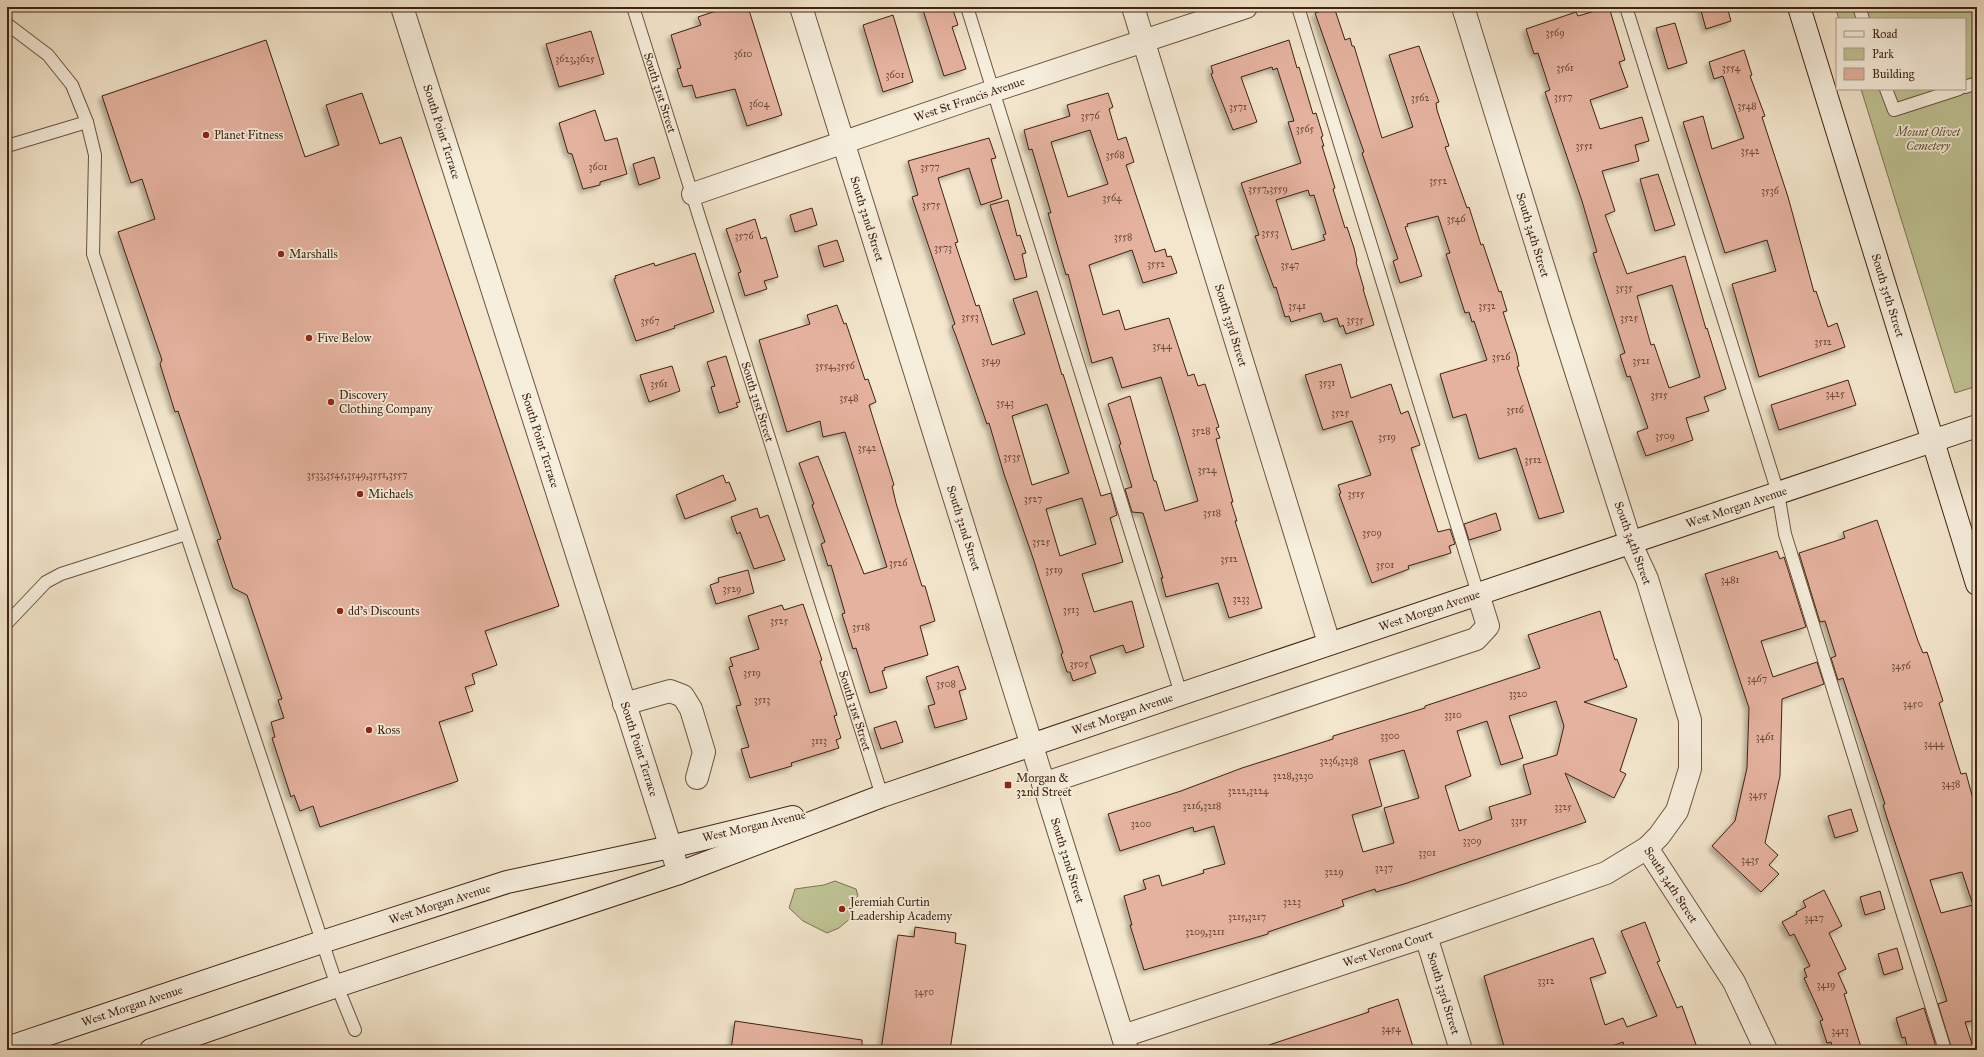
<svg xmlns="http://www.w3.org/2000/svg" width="1984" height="1057" viewBox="0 0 1984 1057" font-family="'IM FELL Great Primer',serif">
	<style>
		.green { fill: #bfc394; stroke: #7f7253 }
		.building { fill: #e5b29f; stroke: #3f2212; fill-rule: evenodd; filter: url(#shadow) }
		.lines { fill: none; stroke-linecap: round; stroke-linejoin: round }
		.lane-casing { stroke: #6c5340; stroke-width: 14 }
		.street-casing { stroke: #6c5340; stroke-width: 24 }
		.secondary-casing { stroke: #3f2212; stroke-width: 24 }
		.lane { stroke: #f7efde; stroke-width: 12 }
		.street { stroke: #f7efde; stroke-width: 22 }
		.secondary { stroke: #f7efde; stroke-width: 22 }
		.poi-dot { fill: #8f2418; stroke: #f7efde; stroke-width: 1.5 }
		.labels { text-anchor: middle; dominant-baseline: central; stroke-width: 3.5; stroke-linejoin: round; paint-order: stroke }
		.number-label { font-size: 10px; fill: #684635 }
		.street-label { font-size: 12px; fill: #3f2212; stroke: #f7efde }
		.park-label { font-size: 12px; font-style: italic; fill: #655239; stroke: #f7efde }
		.poi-label { font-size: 12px; fill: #3f2212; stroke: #f7efde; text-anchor: start }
	</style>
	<defs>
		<filter id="shadow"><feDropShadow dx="-3.5" dy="3.5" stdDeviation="2" flood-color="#0004"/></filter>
	</defs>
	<rect width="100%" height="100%" fill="#f3e6cc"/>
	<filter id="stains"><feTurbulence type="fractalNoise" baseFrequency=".005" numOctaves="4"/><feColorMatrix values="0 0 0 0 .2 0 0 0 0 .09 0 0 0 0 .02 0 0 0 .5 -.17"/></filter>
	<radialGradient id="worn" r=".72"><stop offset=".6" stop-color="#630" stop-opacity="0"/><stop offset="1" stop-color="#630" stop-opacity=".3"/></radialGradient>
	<path class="green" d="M1835,7h142v379l-22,7 -94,-304h104v-70h-126z
		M835,881l21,8 2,7c-8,7 -8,11 -6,21l-13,11 -12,5 -24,-12 -14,-13 6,-19 29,-4z"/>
	<path class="building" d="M728,7h20l34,108 -35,11 -12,-37 -39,9 -4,-13 -9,2 -6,-18 4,-1 -10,-33 30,-10 -3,-8z
		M922,7h30l6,18 -6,2 14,42 -22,7z
		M1334,7l11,33 5,-2 2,8h2l28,92 31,-11 -24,-72 30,-9 20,56 -3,1 1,7 12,36 -4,1 22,61 2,-1 12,38 2,-1 16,48 2,-1 6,20 -4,1 14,43 2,11 -2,1 47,145 -25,7 -23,-71 -37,11 -13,-45 -13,4 -13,-44 47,-14 -13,-39 -2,1 -3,-10 -4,1 -19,-59 4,-1 -12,-37 -31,8 1,2 -3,1 17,49 -22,7 -7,-22 5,-2 -36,-106 2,-1 -49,-139z
		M1609,7l16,53 -6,2 9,25 -38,13 10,29 42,-12 7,24 -14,4 4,16 -37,10 13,40 -10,4 22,59 58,-18 21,73 1,-1 19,61 -22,8 5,14 -23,7 7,22 -47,16 -9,-24 11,-4 -18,-52 -3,1 -7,-22 5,-2 -32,-100 4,-1 -15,-51 -37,-109 5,-2 -12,-37 -4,1 -8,-25 50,-17 2,4zM1672,285l28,92 -31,11 -15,-44 -3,1 -14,-49z
		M1700,7h27l4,14 -25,8z
		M893,15l20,67 -30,10 -20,-67z
		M1675,23l12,40 -19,6 -12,-41z
		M591,31l13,43 -45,13 -13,-43z
		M266,40l39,117 34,-12 -13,-40 36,-12 18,51 21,-7 158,469 -74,25 12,34 -25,9 3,10 -10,3 8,24 -34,11 19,59 -138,46 -7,-21 -13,5 -6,-16 -3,2 -19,-59 3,-1 -4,-15 13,-4 -6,-18 4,-1 -35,-104 -14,-7 -16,-48 4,-1 -43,-128 -3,1 -15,-48 2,-4 -44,-128 37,-13 -13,-40 -11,4 -29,-87z
		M1289,40l8,28 2,-1 14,47 3,-1 7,23 -2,1 3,9h-2l13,42 -2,1 12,39 2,-1 7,21 3,13 -1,1 8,27h-1l11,36 -28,9 -3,-9 -3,2 -3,-9 -13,4 -3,-9 -30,9 -2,-6 -4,1 -9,-30 -2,1 -19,-52 4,-1 -18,-52 60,-20 -13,-41 6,-1 -17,-53 -4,2 -1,-3 -31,10 16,45 -24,8 -22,-56 2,-1 -2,-7zM1308,190l2,6 4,-1 12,39 -3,1 2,5 -33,10 -16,-50z
		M1744,50l8,25 -2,1 15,40 -3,1 26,80 26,95 2,-1 12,36 9,-4 8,24 -86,30 -27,-93 44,-13 -9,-31 -42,13 -42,-131 20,-6 9,33 32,-11 -21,-62 -9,3 -5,-17z
		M1108,93l5,14 -4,2 9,31 8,-3 8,25 -8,3 29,87 10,-3 2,8 4,-1 6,17 -34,10 -11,-33 -43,15 14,50 16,-5 6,20 44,-12 19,58 6,-2 4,12 7,-2 14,43 -3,1 4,10 -4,1 17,63h-2l6,19h-2l27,87 -33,10 -11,-35 -52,14 -5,-19h2l-20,-65 -11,-1 -7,-23 7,-2 -13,-42 2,-1 -13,-40 22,-8 24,85h2l9,30 33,-10 -19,-65 -18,-59 -39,11 -10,-31 -20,6 -24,-89 -2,1 -7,-24 -11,-38h3l-19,-64 -3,1 -5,-20 46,-14 -3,-11zM1090,130l18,54 -40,13 -17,-55z
		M595,110l10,31 12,-3 10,36 -27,8v3l-17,4 -11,-35 -4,-1 -9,-30z
		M989,138l7,20 -5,1 11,39 -21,7 -12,-37 -31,10 20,64 -3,1 21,63 3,-1 13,40 33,-11 -12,-35 24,-8 25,84 1,-1 38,122 10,-3 6,22 -7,3 13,44 -41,12 12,38 38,-11 12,46 -18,6 -3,-8 -33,11 6,17 -23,8 -3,-9h-3l-6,-18 2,-1 -30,-95 -29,-84 -15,-51 -2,1 -31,-88 -4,-10 3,-2 -43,-127 6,-2 -10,-34zM1047,404l22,69 -37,12 -20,-69zM1082,498l14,46 -36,12 -14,-47z
		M654,157l6,21 -21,7 -6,-21z
		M1658,174l17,51 -20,6 -15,-52z
		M1008,200l9,36 3,-1 6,18 -4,1 5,23 -12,3 -25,-75z
		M812,208l5,17 -22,7 -5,-17z
		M755,219l6,20 5,-2 12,40 -14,4 3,8 -22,7 -7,-23 3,-1 -15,-43z
		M837,240l7,21 -20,6 -6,-21z
		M695,253l19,59 -40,14 1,2 -39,13 -22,-62 2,-1 -1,-2 39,-13 1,3z
		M837,305l7,19 2,-1 19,57 3,-1 8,23 -7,3 25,80 -2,1 4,17 26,83h3l10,35 -15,5 8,29 -44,13 1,2 -3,1 5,17 -17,5 -14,-45 -3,1 -11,-35 3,-1 -14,-48 -3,1 -7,-22 4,-2 -13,-37 2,-1 -15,-41 19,-7 46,118 23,-7 -42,-135 -22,5 -3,-16 -33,11 -28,-92 51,-16 -3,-9z
		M726,356l14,46 -4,1 2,4 -19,6 -8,-26 4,-1 -8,-24z
		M1341,364l10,34 40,-14 10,30 7,-3 12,34 -9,3 27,84 12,-3 5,15 -6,2 2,7 -43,13 1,3 -37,14 -33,-89 2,-1 -3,-8 33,-10 -19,-54 -29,9 -18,-55z
		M672,366l8,25 -31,11 -9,-27z
		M1848,380l8,25 -77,25 -8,-25z
		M723,475l3,8 3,-1 7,18 -51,19 -9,-24z
		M757,508l3,10 8,-3 17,45 -31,9 -14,-37 -3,2 -6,-17z
		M1496,513l5,17 -32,10 -5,-16z
		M1877,520l41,121 5,12 4,-1 16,49 -4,2 1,3 21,68 5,-1 11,41v206l-12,2 9,28h-22l-14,-46 9,-3 -10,-32 -49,-148 -5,-16 2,-1 -42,-126 -5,2 -7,-22 5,-2 -11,-35 -5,1 -21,-69 46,-15 -2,-6zM1962,872l11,33 -32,8 -11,-33z
		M1777,551l3,8 4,-2 22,70 -45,14 12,36 44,-15 7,22 -42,15 -2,77 -15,67 13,12 -9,10 10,9 -18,18 -49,-46 23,-25 12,-53 2,-60 -44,-134z
		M748,570l6,23 -38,11 -6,-19 9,-3 -1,-4z
		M803,604l19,56 -2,1 17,54 -3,1 7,22 -5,2 3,8 -48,15 1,3 -42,12 -9,-29 8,-2 -13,-41 5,-1 -12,-38 4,-1 -3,-8 29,-9 -11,-33 34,-11 2,5z
		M1600,611l15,49 2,-1 10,28 -43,15 53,17 -17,52 6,3 -12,24 -49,-25 21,49 -182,62 -28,8 -1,-3 -33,11 2,6 -76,26v2l-124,36 -14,-45h2l-8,-29 22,-7 -3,-9 16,-5 3,11 42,-13 -1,-3 22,-6 -11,-38 -20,6 -1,-5 -73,24 -12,-37 73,-23 61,-23 91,-29v-3l92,-28v-2l115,-38 -12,-33zM1556,701l8,25 -7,29 -34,10 8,29 -42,13 3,12 -33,12 -14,-45 26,-10 -14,-45 30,-10 14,44 22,-7 -14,-42zM1404,750l15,48 -35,10 10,35 -31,9 -11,-37 30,-9 -13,-46z
		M958,666l8,23 -7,2 8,28 -32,9 -7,-22 7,-2 -9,-27z
		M896,721l7,21 -22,7 -7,-21z
		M1851,809l7,22 -23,7 -7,-22z
		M1824,890l18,36 -13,7 17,36 -8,4 9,20 -3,1 18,56h-29l-2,-8 -4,1 -7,-22 3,-1 -19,-42 3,-1 -3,-8 6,-3 -16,-32 -4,2 -8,-14 15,-8 -1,-2 10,-5 -3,-6z
		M1880,891l5,18 -20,6 -5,-18z
		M1645,922l15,39 -3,1 20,46 5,-2 16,44h-73l-2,-8 -22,8h-96l-21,-74 109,-38 13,35 -16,5 15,47 18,-7 4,9 30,-11 -36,-85z
		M915,927l41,6 -1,10 11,2 -16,105h-69l17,-115 16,2z
		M1897,948l6,21 -19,6 -6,-21z
		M1398,999l16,51h-150l-1,-3 106,-35 -1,-3z
		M1924,1008l13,42h-29l-3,-13 -3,1 -6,-20z
		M735,1021l127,19v10h-131z"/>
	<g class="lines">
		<g class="lane-casing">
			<g id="lane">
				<path id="s1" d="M633,7l249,789"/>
				<path d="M967,7l214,687"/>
				<path d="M1298,7l180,587"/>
				<path d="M1626,7l152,486 7,41 160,516"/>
				<path d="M1859,7l4,12"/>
				<path d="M7,24l41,31 24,30 15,37 8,33 -2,99 244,732 18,44"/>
				<path d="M1965,87l12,-4"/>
				<path d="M1886,89l8,21 65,-21"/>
				<path d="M7,146l80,-24"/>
				<path d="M7,623l39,-41 15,-8 125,-40"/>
			</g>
		</g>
		<g class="street-casing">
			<g id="street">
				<path id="s2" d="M402,7l277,866"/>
				<path id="s3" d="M801,7l326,1043"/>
				<path id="s4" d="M1133,7l196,636"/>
				<path id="s5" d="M693,194l300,-103 253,-84"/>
				<path d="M624,704l46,-13 13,5 8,13 13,43 -7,26"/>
				<path d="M1043,784l433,-145 12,-13 -10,-32"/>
				<path id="s6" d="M1647,848l87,134 32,68"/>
				<path id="s7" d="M1426,936l35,114"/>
				<path id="s8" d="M1123,1036l303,-100 180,-63 41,-25 12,-12 18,-25 13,-42v-49l-43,-141 -16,-35 -71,-223 -97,-314"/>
			</g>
		</g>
		<g class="secondary-casing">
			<g id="secondary">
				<path id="s9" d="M1799,7l178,577"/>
				<path id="s10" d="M7,1048l315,-106 185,-60 163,-35 123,-30"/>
				<path id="s11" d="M151,1050l186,-64 342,-113 203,-77 299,-102 796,-268"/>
			</g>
		</g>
		<use href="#lane" class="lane"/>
		<use href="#street" class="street"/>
		<use href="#secondary" class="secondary"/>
	</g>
	<g class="poi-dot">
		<circle cx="206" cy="135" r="4"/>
		<circle cx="281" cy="254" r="4"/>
		<circle cx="309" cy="338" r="4"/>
		<circle cx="331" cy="402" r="4"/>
		<circle cx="360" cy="494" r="4"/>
		<circle cx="340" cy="611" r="4"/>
		<circle cx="369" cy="730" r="4"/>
		<rect x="1004" y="781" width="8" height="8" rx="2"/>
		<circle cx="842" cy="909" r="4"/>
	</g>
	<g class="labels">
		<g class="number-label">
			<text x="1555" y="33">3569</text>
			<text x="743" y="54">3610</text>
			<text x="575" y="59">3623,3625</text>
			<text x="1565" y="68">3561</text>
			<text x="1731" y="68">3554</text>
			<text x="895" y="75">3601</text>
			<text x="1563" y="97">3557</text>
			<text x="1420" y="98">3562</text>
			<text x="759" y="104">3604</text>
			<text x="1747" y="106">3548</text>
			<text x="1238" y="107">3571</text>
			<text x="1090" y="116">3576</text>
			<text x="1305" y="129">3565</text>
			<text x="1584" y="146">3551</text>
			<text x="1750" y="151">3542</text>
			<text x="1115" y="155">3568</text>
			<text x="598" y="167">3601</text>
			<text x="930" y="167">3577</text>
			<text x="1438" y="181">3552</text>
			<text x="1268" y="189">3557,3559</text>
			<text x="1770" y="191">3536</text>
			<text x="1112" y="198">3564</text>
			<text x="931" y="205">3575</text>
			<text x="1456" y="219">3546</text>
			<text x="1270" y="233">3553</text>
			<text x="744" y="236">3576</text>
			<text x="1123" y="237">3558</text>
			<text x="943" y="248">3573</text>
			<text x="1156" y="264">3552</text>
			<text x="1290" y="265">3547</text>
			<text x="1624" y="288">3535</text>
			<text x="1297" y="306">3541</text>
			<text x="1487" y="306">3532</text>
			<text x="970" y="317">3553</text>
			<text x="1629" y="318">3525</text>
			<text x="1355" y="320">3535</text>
			<text x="650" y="321">3567</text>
			<text x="1823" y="342">3512</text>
			<text x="1162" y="346">3544</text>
			<text x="1501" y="357">3526</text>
			<text x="991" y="361">3549</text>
			<text x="1641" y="361">3521</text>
			<text x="835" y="366">3554,3556</text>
			<text x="1327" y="383">3531</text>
			<text x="659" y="384">3561</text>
			<text x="1835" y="394">3425</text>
			<text x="1659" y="395">3515</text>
			<text x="849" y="398">3548</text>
			<text x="1005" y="403">3543</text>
			<text x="1515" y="410">3516</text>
			<text x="1340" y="413">3525</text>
			<text x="1201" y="431">3528</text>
			<text x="1665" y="436">3509</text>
			<text x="1387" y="437">3519</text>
			<text x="867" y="448">3542</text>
			<text x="1012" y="457">3535</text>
			<text x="1533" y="460">3512</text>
			<text x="1207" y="470">3524</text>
			<text x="357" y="475">3533,3545,3549,3551,3557</text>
			<text x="1356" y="494">3515</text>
			<text x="1033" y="499">3527</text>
			<text x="1212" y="513">3518</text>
			<text x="1372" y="533">3509</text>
			<text x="1041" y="542">3525</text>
			<text x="1229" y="559">3512</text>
			<text x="898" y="563">3526</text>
			<text x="1385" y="565">3501</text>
			<text x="1054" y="570">3519</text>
			<text x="1730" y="580">3481</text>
			<text x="732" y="589">3529</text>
			<text x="1241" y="599">3233</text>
			<text x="1071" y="610">3513</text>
			<text x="779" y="621">3525</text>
			<text x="861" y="627">3518</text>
			<text x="1079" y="664">3505</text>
			<text x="1901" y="666">3456</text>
			<text x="752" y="673">3519</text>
			<text x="1757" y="679">3467</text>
			<text x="946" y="684">3508</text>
			<text x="1518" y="694">3320</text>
			<text x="762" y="700">3513</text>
			<text x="1913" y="704">3450</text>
			<text x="1453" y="715">3310</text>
			<text x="1390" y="736">3300</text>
			<text x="1765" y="737">3461</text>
			<text x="819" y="741">3113</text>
			<text x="1934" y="744">3444</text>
			<text x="1339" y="761">3236,3238</text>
			<text x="1293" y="776">3228,3230</text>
			<text x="1951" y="784">3438</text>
			<text x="1248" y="791">3222,3224</text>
			<text x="1758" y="795">3455</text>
			<text x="1202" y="806">3216,3218</text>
			<text x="1563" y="807">3325</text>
			<text x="1519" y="821">3315</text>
			<text x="1141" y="824">3200</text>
			<text x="1472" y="841">3309</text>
			<text x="1427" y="853">3301</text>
			<text x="1750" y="860">3435</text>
			<text x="1384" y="868">3237</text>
			<text x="1334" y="872">3229</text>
			<text x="1292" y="902">3223</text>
			<text x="1247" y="917">3215,3217</text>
			<text x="1814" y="918">3427</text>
			<text x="1205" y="932">3209,3211</text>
			<text x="1546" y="981">3312</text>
			<text x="1826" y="985">3419</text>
			<text x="924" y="992">3450</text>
			<text x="1391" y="1029">3454</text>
			<text x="1840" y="1031">3413</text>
		</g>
		<g class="street-label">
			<text stroke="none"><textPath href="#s1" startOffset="90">South 31st Street</textPath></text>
			<text stroke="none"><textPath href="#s5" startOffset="292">West St Francis Avenue</textPath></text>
			<text stroke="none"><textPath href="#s2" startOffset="131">South Point Terrace</textPath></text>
			<text stroke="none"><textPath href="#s3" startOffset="222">South 32nd Street</textPath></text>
			<text transform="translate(1533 235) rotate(73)">South 34th Street</text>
			<text stroke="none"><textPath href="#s9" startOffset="302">South 35th Street</textPath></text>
			<text stroke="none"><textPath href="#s4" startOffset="333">South 33rd Street</textPath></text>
			<text stroke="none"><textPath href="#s1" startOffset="414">South 31st Street</textPath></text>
			<text stroke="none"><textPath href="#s2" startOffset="455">South Point Terrace</textPath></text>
			<text stroke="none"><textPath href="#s11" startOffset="1676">West Morgan Avenue</textPath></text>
			<text stroke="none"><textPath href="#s3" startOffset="546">South 32nd Street</textPath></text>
			<text transform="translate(1633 543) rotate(70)">South 34th Street</text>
			<text stroke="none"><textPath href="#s11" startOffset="1352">West Morgan Avenue</textPath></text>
			<text stroke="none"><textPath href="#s1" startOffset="738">South 31st Street</textPath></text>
			<text stroke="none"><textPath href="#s11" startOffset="1028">West Morgan Avenue</textPath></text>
			<text stroke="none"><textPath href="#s2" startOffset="779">South Point Terrace</textPath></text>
			<text transform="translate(754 826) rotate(-13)">West Morgan Avenue</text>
			<text stroke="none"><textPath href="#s3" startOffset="894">South 32nd Street</textPath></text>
			<text stroke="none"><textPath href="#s6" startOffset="44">South 34th Street</textPath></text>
			<text stroke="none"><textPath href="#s10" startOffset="456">West Morgan Avenue</textPath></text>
			<text stroke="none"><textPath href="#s8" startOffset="279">West Verona Court</textPath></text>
			<text stroke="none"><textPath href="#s7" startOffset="60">South 33rd Street</textPath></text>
			<text stroke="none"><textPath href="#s10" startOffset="132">West Morgan Avenue</textPath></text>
		</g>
		<g class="park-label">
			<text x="1928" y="132">Mount Olivet<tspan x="1928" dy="14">Cemetery</tspan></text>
		</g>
		<g class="poi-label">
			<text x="214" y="135">Planet Fitness</text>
			<text x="289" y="254">Marshalls</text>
			<text x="317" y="338">Five Below</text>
			<text x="339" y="395">Discovery<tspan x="339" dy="14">Clothing Company</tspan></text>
			<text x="368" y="494">Michaels</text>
			<text x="348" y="611">dd's Discounts</text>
			<text x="377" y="730">Ross</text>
			<text x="1016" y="778">Morgan &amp;<tspan x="1016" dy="14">32nd Street</tspan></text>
			<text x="850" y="902">Jeremiah Curtin<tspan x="850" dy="14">Leadership Academy</tspan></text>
		</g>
	</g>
	<rect width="1984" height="1057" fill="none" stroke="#f3e6cc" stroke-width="24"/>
	<rect x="8" y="8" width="1968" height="1041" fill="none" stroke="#3f2212" stroke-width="2"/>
	<rect x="12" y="12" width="1960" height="1033" fill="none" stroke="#3f2212"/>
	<rect x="1836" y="18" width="130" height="72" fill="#f7efde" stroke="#ad9d8c"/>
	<rect x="1844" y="31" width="20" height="6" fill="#f7efde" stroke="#ad9d8c"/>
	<text x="1872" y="38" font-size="12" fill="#3f2212">Road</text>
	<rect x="1844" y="48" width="20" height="12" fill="#bfc394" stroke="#ad9d8c"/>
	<text x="1872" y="58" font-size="12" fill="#3f2212">Park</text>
	<rect x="1844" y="68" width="20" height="12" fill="#e5b29f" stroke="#ad9d8c"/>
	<text x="1872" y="78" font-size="12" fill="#3f2212">Building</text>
	<rect width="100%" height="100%" filter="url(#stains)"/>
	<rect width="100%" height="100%" fill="url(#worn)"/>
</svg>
